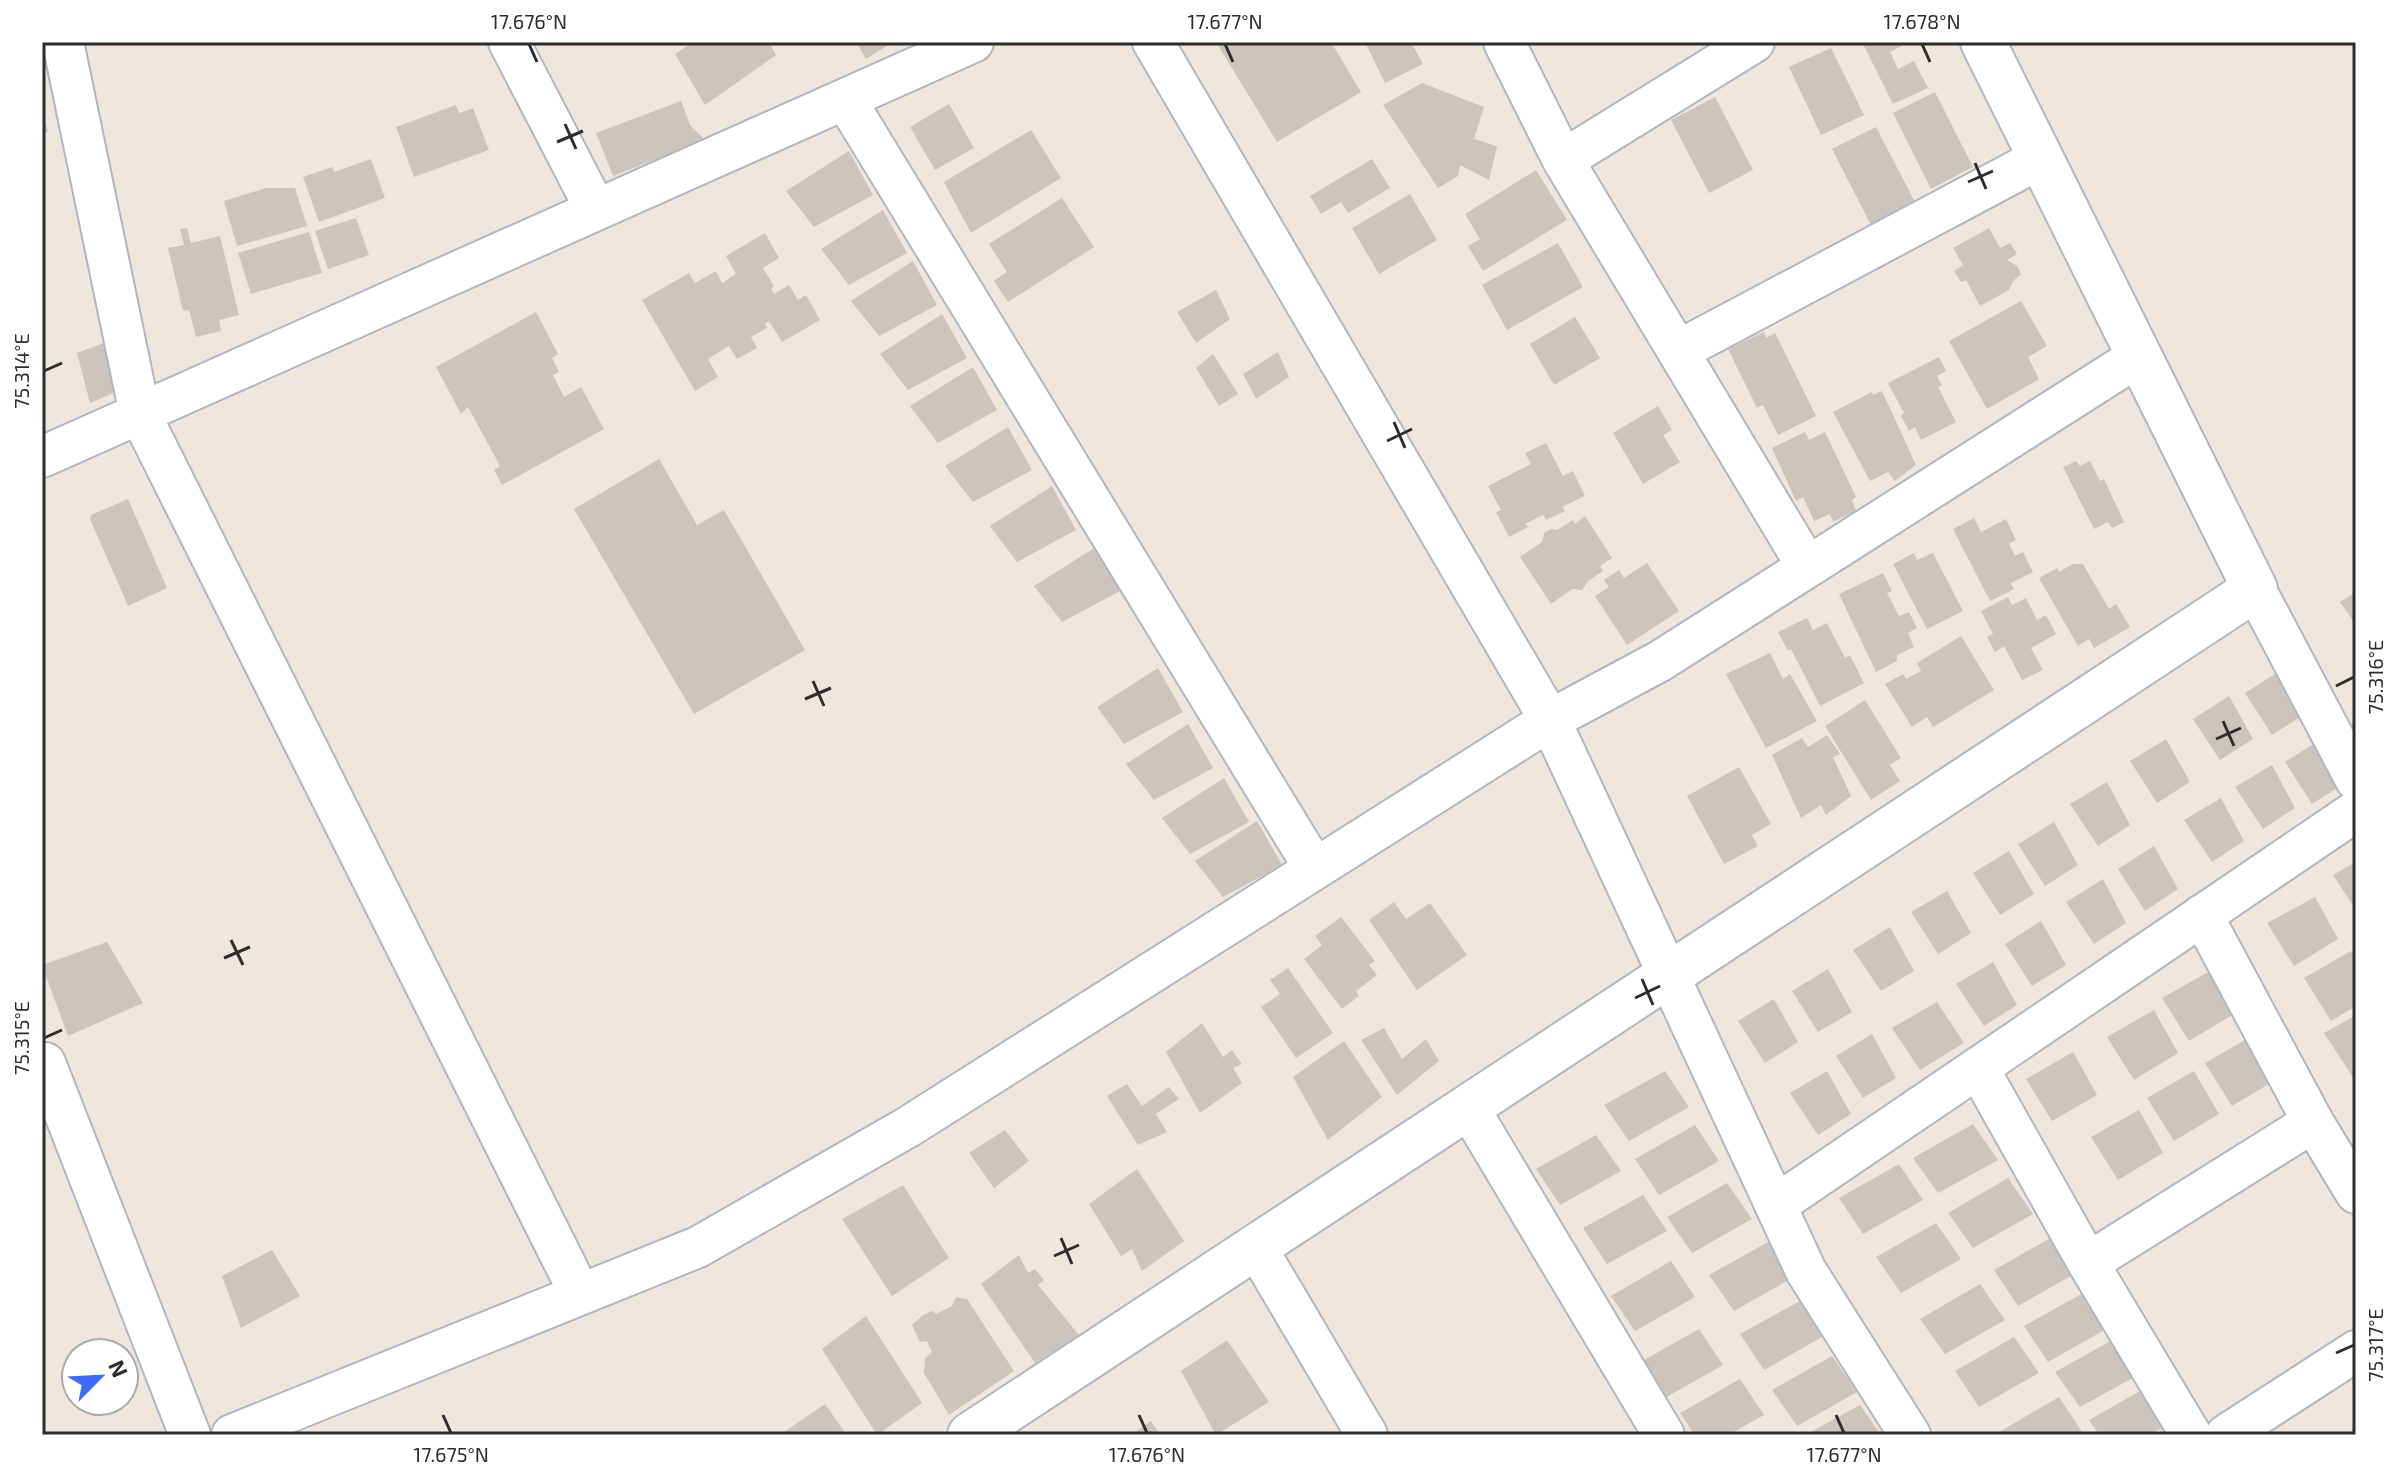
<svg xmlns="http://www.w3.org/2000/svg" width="2398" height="1477" viewBox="0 0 2398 1477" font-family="'Exo 2',sans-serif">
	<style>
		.building { fill: #cbc5bd }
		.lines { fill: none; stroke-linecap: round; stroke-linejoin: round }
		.street-casing { stroke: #b2b6c1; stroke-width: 44 }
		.secondary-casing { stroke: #b2b6c1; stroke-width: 48 }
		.street { stroke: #fff; stroke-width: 40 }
		.secondary { stroke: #fff; stroke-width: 44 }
		.ticks { fill: none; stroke: #2d2d2d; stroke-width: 3 }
		.neatline { fill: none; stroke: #2d2d2d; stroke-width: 3 }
		.ticks-label { font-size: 20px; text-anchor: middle; fill: #2d2d2d }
	</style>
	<rect width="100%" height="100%" fill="#efe7de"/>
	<path class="building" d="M693,42h76l7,13 -71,50 -30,-51z
		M856,42h33l1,2 -24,15z
		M1216,42h115l30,50 -84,50z
		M1365,42h52l-5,2 11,20 -38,19z
		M1862,42h47l-19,10 8,17 16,-8 14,27 -35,16z
		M1831,48l33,67 -43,20 -32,-68z
		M1422,83l62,24 -10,32 23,7 -8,34 -29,-15 -2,11 -20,12 -55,-83z
		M1935,92l38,75 -42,22 -38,-76z
		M1715,97l38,73 -44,23 -38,-73z
		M681,101l9,24 15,15 -92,36 -17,-43z
		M949,104l25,44 -39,22 -25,-43z
		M456,105l3,8 14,-5 16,42 -75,27 -18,-50z
		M42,110l6,22 -6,1z
		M1876,127l40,77 -44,23 -40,-78z
		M1031,130l30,48 -90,55 -27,-51z
		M849,151l24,44 -59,32 -28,-36z
		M371,159l14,39 -66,24 -16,-45 29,-10 2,5z
		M1372,159l18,29 -42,25 -7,-11 -20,12 -11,-18z
		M1536,170l31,50 -84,51 -15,-25 12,-7 -15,-25z
		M266,188h29l12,38 -70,20 -13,-45z
		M1410,194l27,46 -58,34 -27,-46z
		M1062,198l32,49 -86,55 -14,-21 13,-9 -18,-28z
		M883,210l24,43 -58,32 -28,-36z
		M356,218l13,37 -41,14 -13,-38z
		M187,228l4,15 29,-7 19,79 -20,5 2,11 -25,6 -7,-27 -6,1 -15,-63 16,-3 -4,-16z
		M1989,228l11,20 10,-5 7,11 -10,6 10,6 4,8 -8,7 -4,9 -29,16 -14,-26 -5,2 -7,-11 9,-6 -10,-17z
		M309,232l13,41 -71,21 -13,-41z
		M765,233l14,25 -16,10 11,18 -3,2 3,6 15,-9 9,15 8,-5 14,25 -38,22 -13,-21 -4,3 2,4 -16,9 6,11 -20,11 -8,-13 -21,13 10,18 -23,14 -53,-91 47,-27 6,10 21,-12 6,12 14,-9 -10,-18z
		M1558,243l25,44 -76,43 -25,-45z
		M913,261l24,44 -58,31 -28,-35z
		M1216,290l14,29 -34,24 -19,-31z
		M2021,301l26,45 -19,11 11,22 -52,30 -38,-68z
		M536,312l22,42 -6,4 7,14 -6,3 11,22 17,-10 23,42 -102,56 -8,-15 6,-4 -32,-59 -7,7 -25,-47z
		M942,314l25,44 -59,32 -28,-36z
		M1575,317l25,41 -46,27 -24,-41z
		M1764,332l2,6 9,-5 41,83 -38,19 -15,-30 -6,3 -29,-59z
		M109,341l14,48 -33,14 -13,-50z
		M1278,352l11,25 -33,22 -13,-25z
		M1213,354l25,40 -19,12 -23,-38z
		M1939,357l7,14 -9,5 5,10 -4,1 18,35 -35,18 -6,-13 -6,4 -8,-15 3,-3 -16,-30z
		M973,367l24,43 -59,33 -28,-37z
		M1882,391l34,74 -21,16 -7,-9 -18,9 -37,-69 39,-20 1,3z
		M1658,406l14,24 -9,5 17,27 -37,22 -30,-51z
		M1008,427l24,43 -59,32 -28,-36z
		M1805,432l4,8 16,-8 31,65 -4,3 4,11 -23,11 -3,-8 -16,7 -11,-24 -7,4 -24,-53z
		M1546,443l17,33 10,-5 12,25 -23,11 3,4 -19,9 -3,-5 -18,9 3,3 -19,10 -13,-25 5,-2 -13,-24 43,-22 -6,-11z
		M659,459l38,66 27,-15 81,140 -111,64 -120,-205z
		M2076,461l4,5 10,-5 10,20 4,-2 20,43 -12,6 -4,-6 -14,7 -31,-62z
		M1052,486l24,44 -59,32 -27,-36z
		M128,499l39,89 -39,18 -38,-87 1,-4z
		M1585,516l27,42 -12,8 3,5 -15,10 -6,9 -10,-1 -21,15 -31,-47 22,-15 2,-9 7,-4 6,1 16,-10 2,4z
		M1974,518l7,14 25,-13 10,21 -7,4 6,12 8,-4 10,20 -22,11 3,6 -24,12 -37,-72z
		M1096,547l24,44 -58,31 -28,-36z
		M1914,553l3,7 16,-7 30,58 -36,18 -34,-65z
		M1647,563l32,48 -52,34 -32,-49 14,-9 -5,-7 15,-10 5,8z
		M2073,564h10l26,45 7,-5 14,23 -36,21 -5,-9 -11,7 -39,-68 18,-10 2,4z
		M1883,573l9,18 -5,2 12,23 10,-4 8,16 -9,5 6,14 -17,8v6l-21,11 -37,-78z
		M2356,592v33l-16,-23z
		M2008,597l4,8 14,-7 11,22 9,-5 10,19 -25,14 12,22 -21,10 -18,-34 -9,6 -8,-15 6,-3 -12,-23z
		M1807,618l6,12 14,-7 18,35 5,-3 14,28 -44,23 -29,-57 -3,2 -10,-19z
		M1961,636l33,54 -61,37 -6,-10 -15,10 -27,-43 18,-10 3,5 15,-8 -4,-8z
		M1770,653l13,26 7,-5 27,47 -51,27 -40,-74z
		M1158,668l25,44 -59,32 -27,-37z
		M2281,670l24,44 -33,21 -27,-42z
		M2229,696l24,43 -33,21 -27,-41z
		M1865,700l36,58 -11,7 10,16 -29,19 -46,-74z
		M1188,724l25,44 -59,32 -28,-36z
		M1827,735l13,19 -7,3 18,39 -25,19 -5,-10 -20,13 -29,-63 30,-17 6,9z
		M2166,739l24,43 -33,21 -27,-42z
		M2321,739l24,44 -33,21 -27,-42z
		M2272,765l23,43 -32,21 -28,-42z
		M1739,767l32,57 -19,11 6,11 -34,18 -37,-68z
		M1224,778l25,44 -59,32 -28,-36z
		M2107,782l23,43 -32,21 -28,-42z
		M2221,798l23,43 -32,21 -28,-42z
		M1257,821l25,44 -59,32 -28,-36z
		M2054,822l24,43 -33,21 -27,-42z
		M2154,846l24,43 -33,22 -27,-42z
		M2009,851l25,43 -34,21 -27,-42z
		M2356,862v48l-23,-35z
		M2103,879l23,44 -32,21 -28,-42z
		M1947,891l24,42 -33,21 -27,-42z
		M2315,897l23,42 -44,27 -27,-43z
		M1394,902l12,17 24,-16 37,52 -50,35 -48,-70z
		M1341,917l34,44 -6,4 8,10 -21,16 3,5 -17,13 -38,-50 18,-14 -7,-9z
		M2041,921l25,44 -34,21 -27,-42z
		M1890,927l24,44 -33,20 -28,-41z
		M107,942l36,61 -75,33 -26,-71z
		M2351,951l5,9v46l-25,15 -27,-43z
		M1993,962l24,43 -33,21 -28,-42z
		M1288,968l45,65 -37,25 -35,-51 19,-13 -10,-14z
		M1828,969l24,43 -34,20 -26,-41z
		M2210,971l24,43 -45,27 -27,-43z
		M1774,999l24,43 -33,21 -27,-42z
		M1937,1002l27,41 -44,27 -28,-42z
		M2154,1010l24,43 -44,27 -27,-43z
		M2356,1015v58l-4,3 -28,-43z
		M1202,1023l21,34 9,-7 10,14 -9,4 9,15 -42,30 -34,-61z
		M1384,1028l18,31 24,-20 13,22 -42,34 -36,-55z
		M1872,1034l24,44 -33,20 -27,-42z
		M2252,1036l25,43 -45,27 -27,-43z
		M1344,1041l38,56 -54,43 -35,-63z
		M2073,1052l24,43 -45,26 -26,-42z
		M1665,1071l24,36 -60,34 -25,-36z
		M1827,1071l24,43 -33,21 -28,-42z
		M2194,1071l25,43 -45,27 -27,-43z
		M1127,1084l15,22 27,-19 10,12 -23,15 11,18 -29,13 -31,-49z
		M2139,1110l24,43 -45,27 -27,-43z
		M1973,1124l25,36 -60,33 -25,-35z
		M1695,1125l24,36 -60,34 -24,-36z
		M1005,1130l24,31 -35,27 -25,-35z
		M1596,1135l25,36 -61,34 -24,-36z
		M1899,1164l24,36 -60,34 -24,-36z
		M1137,1169l47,72 -42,30 -10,-22 -11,7 -32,-52z
		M2008,1178l25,36 -60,34 -25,-35z
		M1727,1183l25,36 -60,34 -25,-36z
		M903,1185l46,73 -57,38 -50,-77z
		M1643,1195l24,36 -60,33 -24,-36z
		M1936,1223l25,36 -60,34 -25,-36z
		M2054,1236l24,36 -60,34 -24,-36z
		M1770,1241l24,36 -60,34 -25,-36z
		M272,1250l28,46 -59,32 -19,-52z
		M1019,1255l9,18 7,-4 9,11 -6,5 41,50 -44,28 -54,-79z
		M1671,1261l24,36 -60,34 -24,-35z
		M1980,1284l25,36 -60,34 -25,-35z
		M2083,1293l25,35 -60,34 -24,-36z
		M956,1297l11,2 47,72 -65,44 -25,-42 1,-15 7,-6 -5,-11 -7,1 -8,-17 11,-10 9,-4 4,3 16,-8z
		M1800,1301l24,35 -60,34 -24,-36z
		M866,1316l56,87 -45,32 -55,-86z
		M1699,1329l24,36 -60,34 -24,-36z
		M2014,1337l25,36 -60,34 -24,-36z
		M2116,1338l24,36 -60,33 -25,-35z
		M1227,1340l42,62 -53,33 -35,-64z
		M1832,1356l25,36 -60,34 -25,-36z
		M1740,1379l24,36 -36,20h-33l-15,-22z
		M2149,1386l24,36 -24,13h-50l-10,-15z
		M2059,1397l24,36 -82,2 -2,-3z
		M825,1404l22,31h-61l-2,-3z
		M1860,1405l21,30h-76z
		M1151,1421l9,14h-29z"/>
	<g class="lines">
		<g class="street-casing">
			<path id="street" d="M63,42l77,372 440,880
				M509,42l87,168
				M1153,42l397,678 256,551 104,164
				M1504,42l59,118 191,-118
				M845,99l470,770
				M1563,160l244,406
				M1678,351l363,-193
				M42,457l931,-415
				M2255,589l101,191
				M2202,915l111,207 43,71
				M42,1064l3,-1 145,372
				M1978,1068l110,195 103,172
				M1468,1107l196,328
				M1776,1205l580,-394
				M1256,1247l111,188
				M2088,1263l225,-141
				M232,1435l466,-188 210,-120 642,-407 110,-59 479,-305
				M2226,1435l130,-84"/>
		</g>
		<g class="secondary-casing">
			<path id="secondary" d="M970,1435l1285,-846 -272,-547"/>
		</g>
		<use href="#street" class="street"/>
		<use href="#secondary" class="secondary"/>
	</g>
	<path class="ticks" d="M529,44l8,18M1225,44l8,18M1922,44l8,18M565,124l11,25M557,142l26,-11M1975,163l11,26M1968,182l25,-11M44,371l18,-8M1394,422l11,26M1387,441l25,-12M813,681l11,25M2336,686l18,-9M805,699l26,-11M2223,721l11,25M2216,739l25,-11M231,940l12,25M224,958l26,-11M1642,979l11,26M1635,998l25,-12M44,1038l18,-8M1061,1238l11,26M1054,1256l25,-11M2336,1353l18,-8M443,1415l8,18M1139,1415l8,18M1836,1415l8,18"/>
	<rect width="2398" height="1477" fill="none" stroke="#ffffff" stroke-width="88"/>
	<g transform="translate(100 1377) rotate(66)"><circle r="38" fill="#ffffff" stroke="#ababab" stroke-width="2"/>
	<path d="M0-6L14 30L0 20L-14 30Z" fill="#3c6bff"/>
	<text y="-12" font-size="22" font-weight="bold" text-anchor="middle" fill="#2d2d2d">N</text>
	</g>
	<rect x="44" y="44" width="2310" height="1389" class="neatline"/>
	<g class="ticks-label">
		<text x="529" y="29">17.676°N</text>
		<text x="1225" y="29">17.677°N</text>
		<text x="1922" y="29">17.678°N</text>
		<text transform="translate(22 371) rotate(-90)" y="7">75.314°E</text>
		<text transform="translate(2376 677) rotate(-90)" y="7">75.316°E</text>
		<text transform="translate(22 1038) rotate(-90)" y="7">75.315°E</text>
		<text transform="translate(2376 1345) rotate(-90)" y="7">75.317°E</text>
		<text x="451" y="1462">17.675°N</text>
		<text x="1147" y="1462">17.676°N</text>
		<text x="1844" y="1462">17.677°N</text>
	</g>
</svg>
